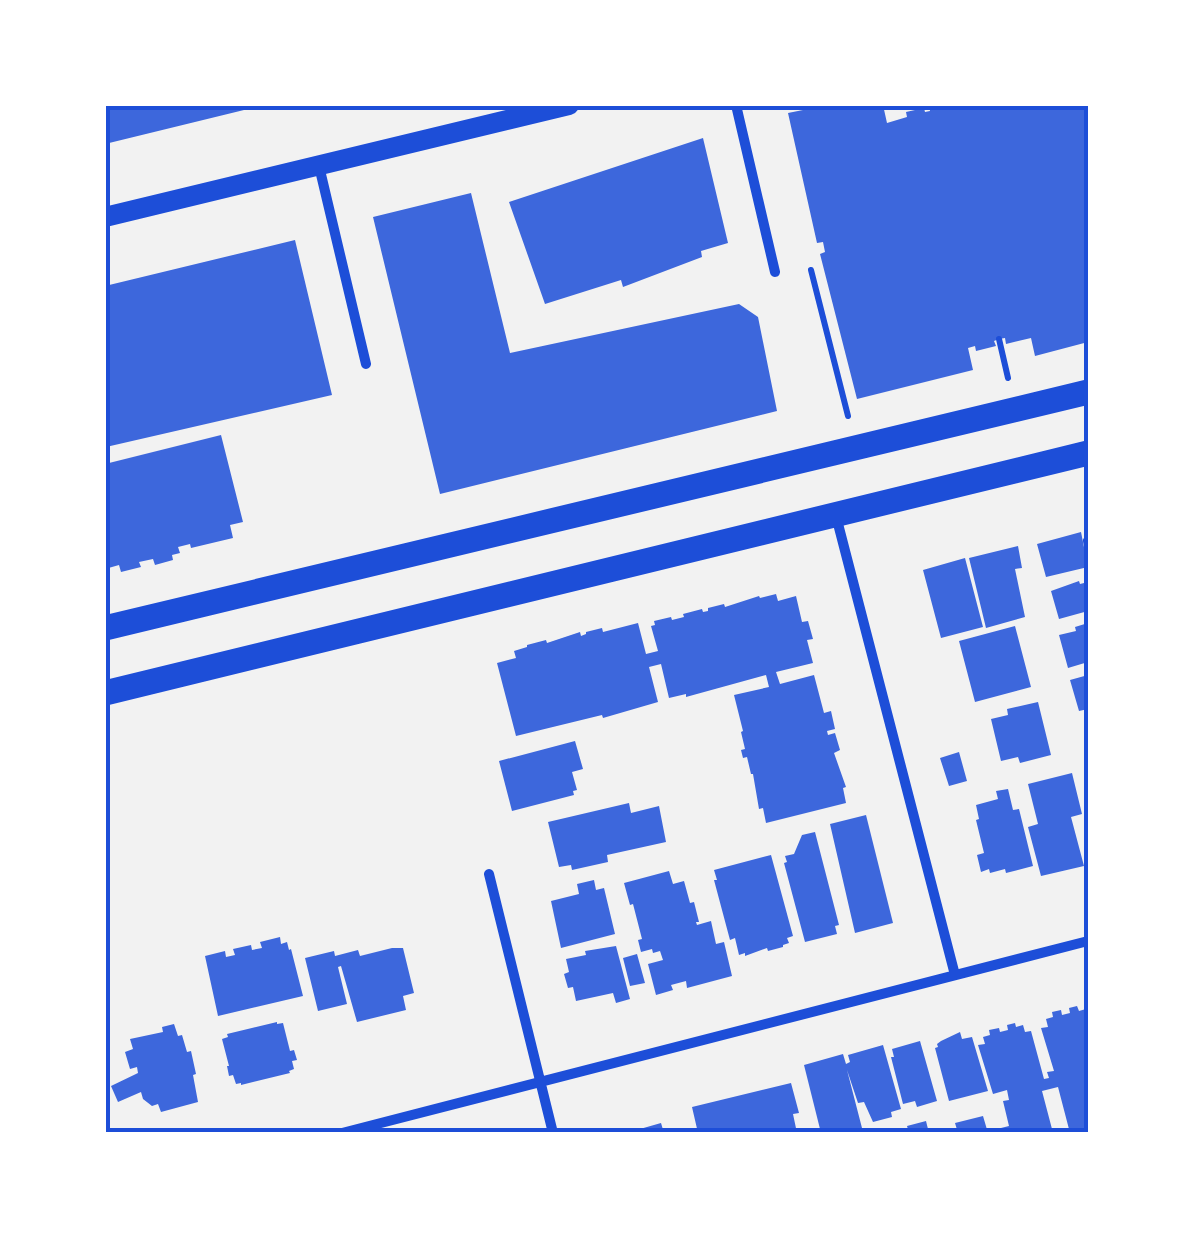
<svg xmlns="http://www.w3.org/2000/svg" width="1193" height="1238" viewBox="0 0 1193 1238" font-family="Barlow,sans-serif">
	<style>
		.building { fill: #3d67dc }
		.lines { fill: none; stroke-linecap: round; stroke-linejoin: round }
		.path { stroke: #1d4ed8; stroke-width: 6 }
		.service { stroke: #1d4ed8; stroke-width: 8 }
		.minor { stroke: #1d4ed8; stroke-width: 10 }
		.secondary { stroke: #1d4ed8; stroke-width: 20 }
		.trunk { stroke: #1d4ed8; stroke-width: 25 }
		.neatline { fill: none; stroke: #1d4ed8; stroke-width: 4 }
	</style>
	<rect width="100%" height="100%" fill="#f2f2f2"/>
	<path class="building" d="M105,105h137l2,5 -139,34z
		M802,105h81l4,18 20,-6 -1,-5 18,-4 1,4 5,-1 -1,-6h159v237l-53,14 -4,-18 -25,6 -1,-6 -6,1 -5,2 2,5 -20,5 -1,-5 -7,2 5,22 -116,29 -37,-145 5,-2 -2,-10 -6,1 -29,-130 15,-3z
		M703,138l25,105 -27,8 1,6 -79,30 -2,-7 -76,24 -36,-102z
		M471,193l39,160 229,-49 19,13 19,94 -337,83 -67,-277z
		M295,240l37,155 -226,52 -1,-161z
		M221,435l22,87 -13,3 3,13 -42,10 -1,-4 -12,3 2,6 -8,2 1,5 -18,5 -2,-6 -14,3 2,5 -20,5 -2,-7 -14,4v-105z
		M1081,532l7,35 -42,10 -9,-33z
		M1018,546l4,22 -7,1 10,48 -39,11 -17,-70z
		M965,558l18,69 -42,11 -18,-68z
		M1079,581l1,3 8,-2v29l-29,8 -8,-28z
		M776,594l2,7 18,-5 6,26 6,-1 5,18 -6,1 6,23 -37,9 4,12 34,-9 10,38 7,-2 4,18 -8,2 1,4 7,-2 5,17 -6,3 12,34 -3,1 3,15 -80,20 -3,-15 -4,1 -6,-35h-2l-4,-17 -4,1 -2,-8 4,-1 -4,-17 2,-1 -9,-36 35,-8 -3,-12 -80,22v-3l-17,4 -8,-34 -12,3 9,35 -55,16 -1,-3 -86,21 -19,-73 19,-5 -2,-7 13,-4v-2l19,-5 1,3 33,-11 1,4 5,-2v-2l16,-4 1,4 35,-9 8,31 12,-3 -7,-25 4,-1 -1,-4 17,-4 1,3 12,-3 -1,-3 19,-5 1,3 5,-1v-3l16,-4 1,3 34,-11 1,2z
		M1088,623v39l-20,6 -9,-33 17,-4 -1,-4z
		M1015,626l16,61 -56,15 -16,-61z
		M1088,675v34l-9,2 -9,-31z
		M1038,702l13,53 -31,8 -2,-6 -17,4 -10,-42 17,-4 -1,-6z
		M575,741l8,28 -11,3 5,18 -4,1 1,4 -62,16 -13,-50z
		M959,752l8,29 -18,5 -9,-28z
		M1072,773l10,41 -11,3 13,49 -43,10 -13,-49 10,-3 -10,-40z
		M1008,789l5,21 6,-1 14,57 -27,7 -1,-4 -15,4 -1,-4 -8,3 -4,-17 7,-2 -8,-33 3,-1 -3,-14 22,-6 -2,-8z
		M629,803l2,10 28,-7 7,36 -59,13 1,7 -36,8 -1,-5 -12,2 -11,-45z
		M866,815l27,108 -38,10 -25,-109z
		M815,832l24,93 -4,1 2,8 -32,8 -21,-79 3,-1 -2,-6 9,-2 8,-19z
		M771,855l22,81 -6,2 2,5 -6,2v2l-15,4 -1,-3 -22,8v-3l-6,2 -4,-17 -5,2 -16,-60h3l-3,-10z
		M669,871l4,13 11,-3 6,22 4,-1 5,20h-3l1,3 14,-4 5,23 8,-2 8,34 -45,12 -1,-7 -15,4 2,5 -17,5 -8,-31 15,-4 -3,-9 -7,2 -1,-4 -11,3 -3,-12 4,-1 -9,-35 -3,1 -6,-22z
		M594,880l2,10 8,-2 11,46 -54,14 -10,-47 28,-7 -2,-10z
		M280,937l1,7 6,-2 2,8 2,-1 12,47 -85,20 -13,-60 20,-5 1,6 9,-2 -2,-6 18,-4 1,5 10,-2 -2,-6z
		M616,946l14,53 -14,4 -3,-10 -37,8 -3,-14 -5,1 -4,-14 5,-2 -3,-13 20,-4 -1,-4z
		M392,948h11l11,45 -11,3 3,14 -49,12 -16,-56 -3,1 9,37 -29,7 -13,-53 29,-7 1,5 23,-6 2,6z
		M637,954l8,29 -15,3 -7,-28z
		M1077,1006l2,5 7,-2 2,7v117h-18l-12,-46 -16,4 10,38 6,-1 1,5h-57l-1,-5 8,-2 -6,-25 6,-1 -2,-10 -14,4 -15,-49 7,-1 -2,-7 7,-2 -1,-5 10,-2 1,4 8,-2 -1,-5 8,-2 1,4 7,-2 2,7 6,-1 13,48 5,-1 -2,-6 7,-1 -13,-43 7,-1 -2,-8 7,-2 -1,-5 9,-2 1,5 8,-2 -1,-5z
		M277,1022v2l6,-1 7,28 4,-1 3,10 -5,1 2,8 -5,2 1,2 -49,12v-2l-5,1 -3,-9 -4,1 -2,-10h2l-7,-27 6,-2 -1,-3z
		M174,1024l4,12 4,-1 5,17 4,-1 5,23 -3,1 5,27 -37,10 -3,-8 -6,2 -9,-7 -2,-7 -23,10 -7,-16 27,-13 -1,-6 -7,2 -5,-17 8,-3 -3,-10 33,-7 -1,-5z
		M960,1032l2,7 10,-2 16,54 -39,10 -14,-53 3,-1 -1,-3 4,-3z
		M920,1041l17,60 -20,6 -2,-6 -12,3 -12,-47h3l-2,-8z
		M883,1045l18,64 -10,3 1,5 -19,5 -9,-20 -6,1 -11,-33 15,58 -21,5h-20l-17,-68 39,-11 3,10 4,-2 -2,-7z
		M791,1083l8,30 -6,1 4,19h-99l-6,-26z
		M983,1116l5,17h-30l-3,-10z
		M926,1121l3,12h-20l-2,-7z
		M661,1123l3,10h-22l-2,-4z"/>
	<g class="lines">
		<path class="path" d="M811,270l37,146
			M999,339l9,39"/>
		<path class="service" d="M1087,541l1,4"/>
		<path class="minor" d="M736,105l39,167
			M319,166l47,198
			M836,516l119,459
			M489,874l64,259
			M342,1133l746,-192"/>
		<path class="secondary" d="M105,217l464,-112"/>
		<path class="trunk" d="M105,628l983,-236
			M105,693l983,-240"/>
	</g>
	<rect width="1193" height="1238" fill="none" stroke="#ffffff" stroke-width="215"/>
	<rect x="108" y="108" width="978" height="1022" class="neatline"/>
</svg>
